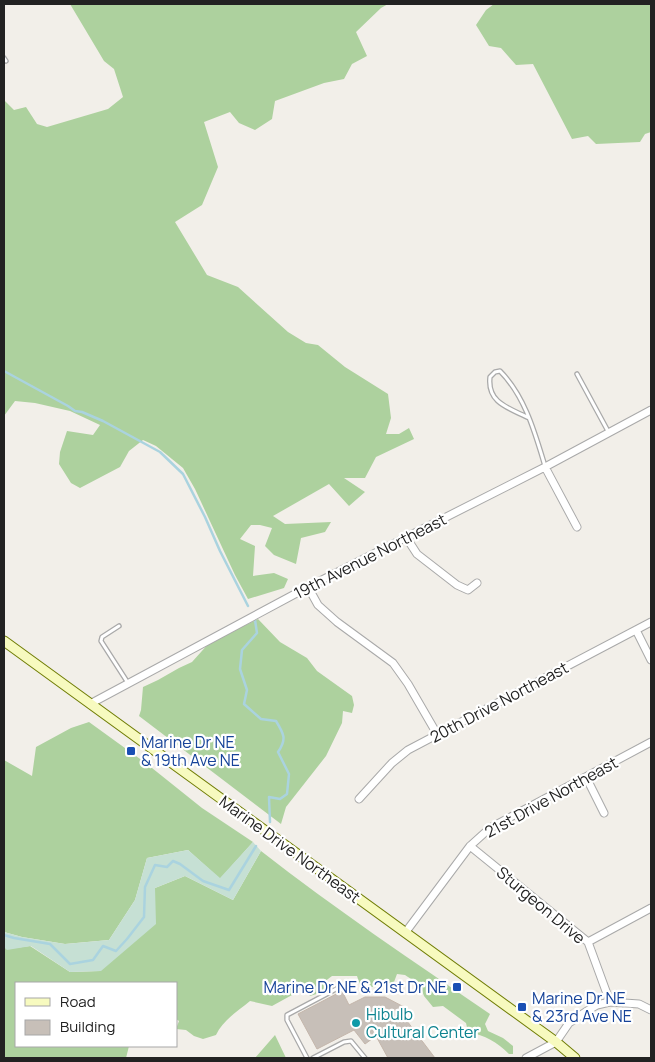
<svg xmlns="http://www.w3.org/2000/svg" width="655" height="1062" viewBox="0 0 655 1062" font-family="Manrope,sans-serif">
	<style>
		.forest { fill: #add19e }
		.wetland { fill: #c6e0d4 }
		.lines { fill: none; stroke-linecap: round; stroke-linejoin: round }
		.stream { stroke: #aad3df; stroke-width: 2.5 }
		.building { fill: #c7bfb8; stroke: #c4b6ab }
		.lane-casing { stroke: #a9a9a9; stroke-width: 5.5 }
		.street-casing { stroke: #a9a9a9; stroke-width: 9 }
		.secondary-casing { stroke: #707d05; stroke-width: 11 }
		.lane { stroke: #fff; stroke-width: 3 }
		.street { stroke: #fff; stroke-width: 7 }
		.secondary { stroke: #f7fabf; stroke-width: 9 }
		.transit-dot { fill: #1a4fb4; stroke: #fff; stroke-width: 2 }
		.culture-dot { fill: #0f9aa8; stroke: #fff; stroke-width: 2 }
		.labels { text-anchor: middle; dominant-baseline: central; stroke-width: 4.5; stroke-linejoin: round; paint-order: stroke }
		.street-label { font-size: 16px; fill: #222; stroke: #fff }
		.transit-label { font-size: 16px; fill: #164399; stroke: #fff; text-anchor: start }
		.culture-label { font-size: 16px; fill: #0d838f; stroke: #fff; text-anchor: start }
	</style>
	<rect width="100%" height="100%" fill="#f2efe9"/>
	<path class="forest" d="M70,4h318l-7,4 -25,24 11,24 -15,8 -8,15 -20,4 -49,18 -3,18 -17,11 -16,-7 -9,-11 -26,10 14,45 -16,38 -27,17 32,53 31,12 50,45 18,11 12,2 27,22 43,27 3,24 -5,16h13l10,-6 5,11 -38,18 -11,21h-21l21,14 -16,14 -20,-22 -56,32 12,8 46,-2 -6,10 -24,6 -5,26 -22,-9 -9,-9 7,-18 -12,-3h-9l-11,14 15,7 -2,30 21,-3 14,6 -4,9 -36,11 -13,-24 -40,-86 -12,-21 -27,-22 -13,-6 -14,11 -9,16 -40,21 -9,-5 -12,-19 1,-12 7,-21 26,4 7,-10 -30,-14 -35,-8 -20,-2 -11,15v-316l10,10 12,-3 11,17 10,3 61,-18 15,-12 -9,-28 -10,-8z
		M494,4h157v128l-6,2 -5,8 -44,2 -8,-8 -16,3 -39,-75 -17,1 -15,-17 -12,-2 -13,-21 10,-15z
		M258,619l22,23 27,16 10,13 35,25 2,9 -2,8 -9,-2 -1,12 -16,33 -40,51 -5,17 -142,-108 2,-6 2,-23 15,-7 21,-12 13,-6 18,-20z
		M89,722l58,42 55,44 51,34 -33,37 -32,-29 -41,8 -12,42 -26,40 -44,4 -43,-7 -18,-5v-172l28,16 4,-29 35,-19z
		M261,851c74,58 152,110 229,163l-5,10 3,7 15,7 10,8v8h-4c-13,-13 -23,-18 -41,-22l-2,-9 -23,-17 -10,1 -9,-11 -4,-11 -15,-10 -8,-1 -3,8 10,9c-10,1 -14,-2 -19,-11h-10l-2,7 -13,-2 -3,-9h-25l-8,6 2,9 -16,5 -7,-10 -11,9 -20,11 -22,-5c-12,10 -27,19 -34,34l-13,4 -9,-3 -8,-6 -10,-1 3,-8 -3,-2v-36h-160v63h113l-3,12h-122v-111l3,2 23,-3 40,26 30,-1 55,-83 30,-12 48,24z
		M275,1035l11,23h-31z"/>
	<path class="wetland" d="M253,842l8,9 -28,49 -48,-24 -30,12 1,36 -55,47 -31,1 -39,-26 -24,4 -3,-3v-15l18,5 43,7 44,-4 26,-40 12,-42 41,-8 32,28z"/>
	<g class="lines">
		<path class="stream" d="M4,371l64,35 7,5 7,1 21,9 57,31 23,22 22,43 15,34 28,55
			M255,620l2,13 -15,17 -2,19 7,21 -3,14 17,15 15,2c8,13 11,18 2,31l11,22 -2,20 -7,5 -11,-2 1,25
			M4,935l10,3 36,6 20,20 23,-4 10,-14 13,5 11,-12 17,-22 1,-30 10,-22 12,2 6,-6 7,3 23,17 26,9 27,-44"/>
	</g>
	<path class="building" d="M342,991l7,14 16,-8h20l19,10 -3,6 34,45h-47l-12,-22 -11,8 -11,-14 -37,19 -19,-35z"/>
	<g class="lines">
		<g class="lane-casing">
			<path id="lane" d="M4,58l2,3
				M577,374l32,59
				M529,418c-20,-10 -42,-15 -39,-41l5,-5 5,-1c25,25 35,62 45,95
				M119,626l-17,11 -1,4 27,42
				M307,1058l-20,-38v-5l51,-27
				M313,1058l31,-16 7,-1 14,17"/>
		</g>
		<g class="street-casing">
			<path id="street" d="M545,467l32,60
				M406,537l11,17 40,31 11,5 9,-7
				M308,587l10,18 19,17 56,41 15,21 29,50
				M636,630l15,30
				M90,704l218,-117 237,-120 106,-57
				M586,777l18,36
				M359,799l33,-36 16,-13 243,-128
				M470,846l118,96 22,60
				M405,933l65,-87 20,-18 161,-86
				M588,942l63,-34
				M526,1058l30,-16 13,-19 18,-12 10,-6 13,-3 29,2 12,6"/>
		</g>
		<g class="secondary-casing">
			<path id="secondary" d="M4,641l552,401 19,16"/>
		</g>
		<use href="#lane" class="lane"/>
		<use href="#street" class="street"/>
		<use href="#secondary" class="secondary"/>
	</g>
	<g class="transit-dot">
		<rect x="126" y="746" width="10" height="10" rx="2.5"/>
		<rect x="452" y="982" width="10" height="10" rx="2.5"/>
		<rect x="517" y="1002" width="10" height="10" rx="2.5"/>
	</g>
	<circle class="culture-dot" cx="356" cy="1023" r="5"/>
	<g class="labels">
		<g class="street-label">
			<text transform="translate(370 556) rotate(-27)">19th Avenue Northeast</text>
			<text transform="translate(499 702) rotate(-28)">20th Drive Northeast</text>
			<text transform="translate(551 797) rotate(-29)">21st Drive Northeast</text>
			<text transform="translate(290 849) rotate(36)">Marine Drive Northeast</text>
			<text transform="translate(541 905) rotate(40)">Sturgeon Drive</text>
		</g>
		<g class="transit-label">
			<text x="141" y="742">Marine Dr NE<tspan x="141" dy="18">&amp; 19th Ave NE</tspan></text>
			<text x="447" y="987" text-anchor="end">Marine Dr NE &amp; 21st Dr NE</text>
			<text x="532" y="998">Marine Dr NE<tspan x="532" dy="18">&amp; 23rd Ave NE</tspan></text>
		</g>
		<g class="culture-label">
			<text x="366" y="1014">Hibulb<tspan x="366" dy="18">Cultural Center</tspan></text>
		</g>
	</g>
	<rect width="655" height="1062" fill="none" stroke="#222222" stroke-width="10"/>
	<rect x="15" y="982" width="162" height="65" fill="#ffffff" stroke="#a7a7a7"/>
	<rect x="25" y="998" width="25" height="8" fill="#f7fabf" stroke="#a7a7a7"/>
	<text x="60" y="1007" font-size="15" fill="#222222">Road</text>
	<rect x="25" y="1020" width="25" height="15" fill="#c7bfb8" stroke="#a7a7a7"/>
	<text x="60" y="1032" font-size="15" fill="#222222">Building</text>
</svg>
